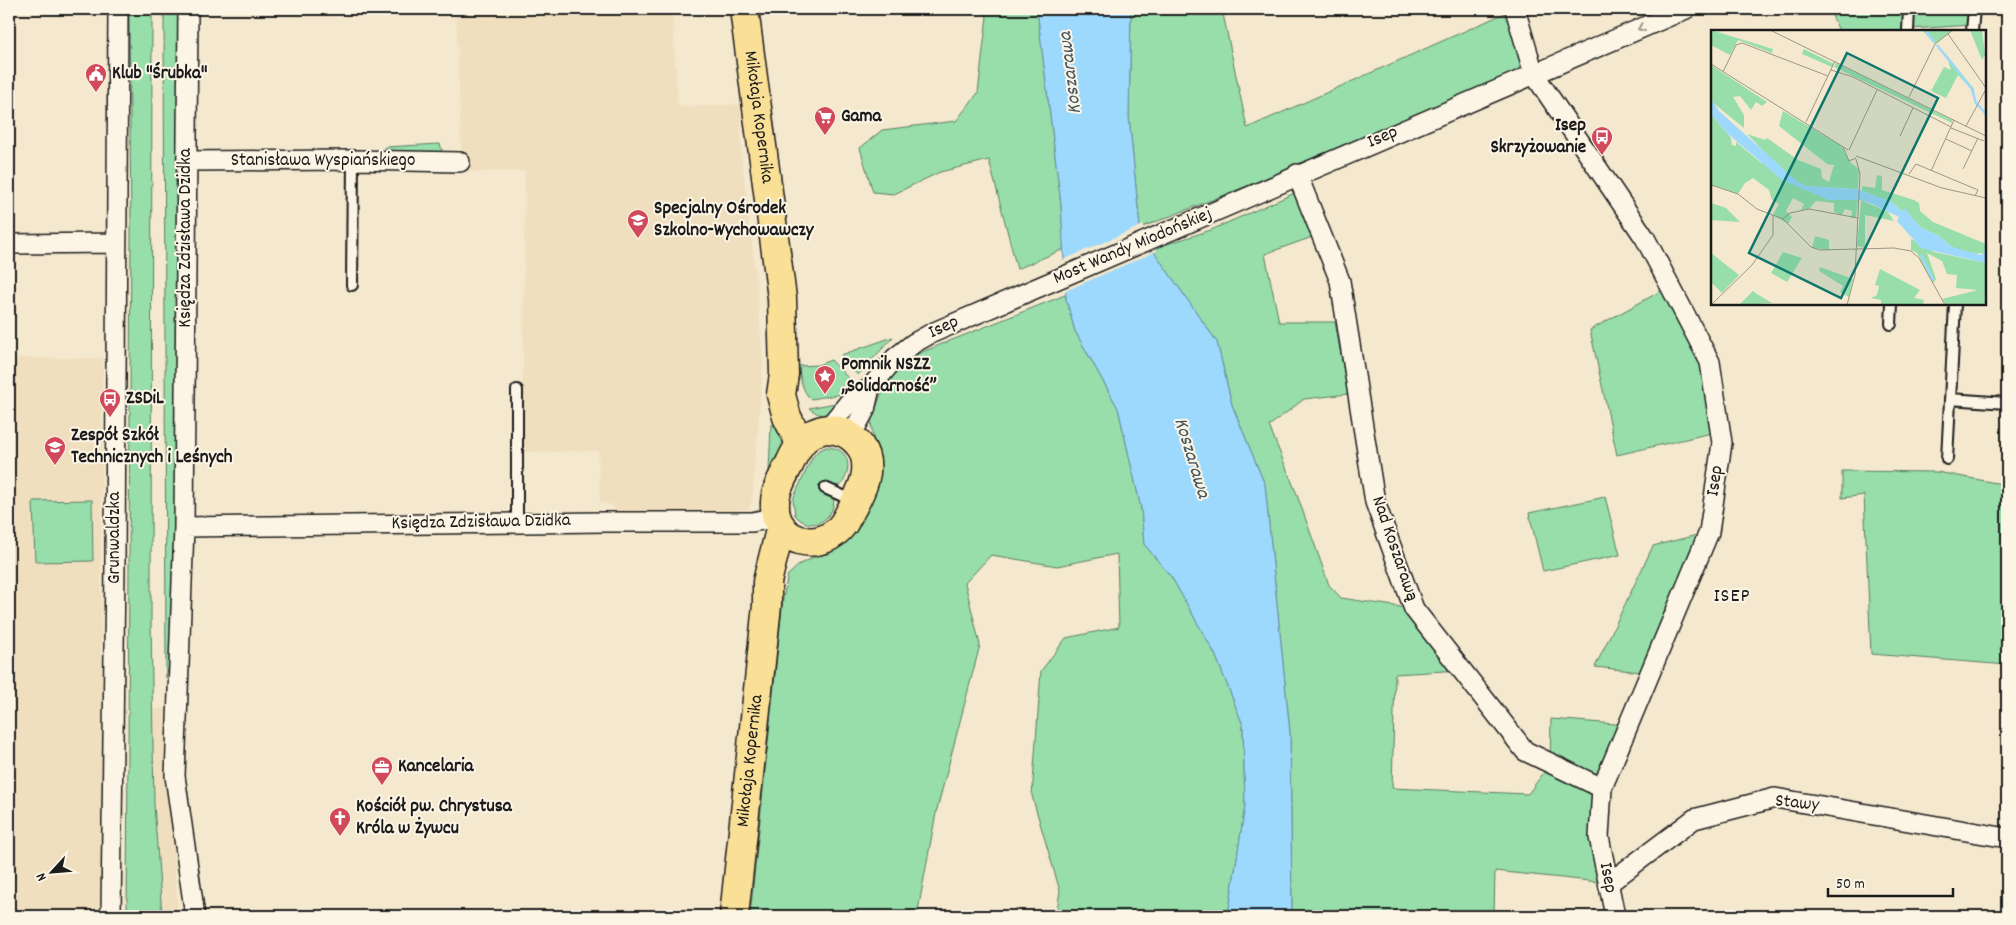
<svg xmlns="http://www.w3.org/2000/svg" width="2016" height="925" viewBox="0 0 2016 925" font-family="Dekko,sans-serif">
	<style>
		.built { fill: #efdfbe }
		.green { fill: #97deab; stroke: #5a7d64 }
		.water { fill: #9cd9fd; stroke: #698da3 }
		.pier { fill: #f4e8ce }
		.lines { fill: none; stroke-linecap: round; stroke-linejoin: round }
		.service-casing { stroke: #1c1c1c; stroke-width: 14 }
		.minor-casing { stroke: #1c1c1c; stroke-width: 22 }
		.primary-casing { stroke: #1c1c1c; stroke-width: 31 }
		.service { stroke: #fcf5e5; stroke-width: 10 }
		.minor { stroke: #fcf5e5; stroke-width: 19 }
		.primary { stroke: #fadf96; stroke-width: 28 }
		.oneway { stroke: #97938b }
		.labels { text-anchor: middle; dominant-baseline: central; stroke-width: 4; stroke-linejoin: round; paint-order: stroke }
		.poi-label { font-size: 19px; font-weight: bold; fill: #1c1c1c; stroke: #fcf5e5; text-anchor: start }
		.street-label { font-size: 19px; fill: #1c1c1c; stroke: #fcf5e5 }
		.water-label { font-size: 20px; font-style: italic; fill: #425560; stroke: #fcf5e5 }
		.neighbourhood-label { font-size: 20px; letter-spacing: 1px; fill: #1c1c1c; stroke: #fcf5e5 }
		.inset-river { fill: none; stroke: #9cd9fd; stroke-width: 2.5 }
		.inset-road { fill: none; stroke: #9e9687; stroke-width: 1 }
		.view { fill: #0f766e; fill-opacity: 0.15; stroke: #0f766e; stroke-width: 2.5 }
		.inset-edge { fill: none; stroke: #1c1c1c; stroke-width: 2.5 }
	</style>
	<rect width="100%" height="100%" fill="#f4e8ce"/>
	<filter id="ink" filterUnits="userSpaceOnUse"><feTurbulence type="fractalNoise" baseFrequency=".02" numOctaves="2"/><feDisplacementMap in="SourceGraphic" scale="10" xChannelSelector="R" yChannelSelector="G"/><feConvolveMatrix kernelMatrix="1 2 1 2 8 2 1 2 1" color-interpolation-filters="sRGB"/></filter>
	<g filter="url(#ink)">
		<path class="built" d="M456,9h216l6,98 63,-3v50l16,133 6,78 -11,136 -4,9 -130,3 -6,-8 -12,-3 -2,-51 -76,1 3,-281 -63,1z
			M9,358h94l-2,207 3,351h-95z
			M170,708l3,127 5,81h-42l-3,-206z"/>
		<path class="green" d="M129,9h23l-1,612 3,183 8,112h-35l4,-686z
			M164,9h16l-6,634 -8,35z
			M976,9h61l24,195 3,45 -47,20 -28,-109 -49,12 -46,22 -21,-2 -13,-44 22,-18 74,-9 22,-28 9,-77z
			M1131,9h91l25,119 256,-114 5,-5 26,65 -394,154 -11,-111z
			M1829,9h145l-1,16 -64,4 -1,2h-69z
			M440,144l2,6 -2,2 -52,2 -3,-7z
			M1297,192l18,44 -50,18 14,68h56l13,72 -44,5 -35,27 27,66 33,93 12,13 73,11 47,61 -66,4 -3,114 136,6 22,-30 1,-45 77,6 -26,63 7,95 -114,-12 -1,45h-202l-2,-183 -25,-248 -33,-80 -15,-63 -65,-93 59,-19z
			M1670,286l40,76 10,69 -103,24 -27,-125z
			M1065,295l10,36 43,77 23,100 3,36 28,34 43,76 28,71 2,81 -17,110h-172l4,-25 -28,-95 9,-125 25,-33 53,-11 -2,-73 -60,12 -66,-11 -26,28 15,62 -44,168 -19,103h-167l33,-318 5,-23 12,-11 32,-15 44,-87 -5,-41 16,-43 12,-14 13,-8z
			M893,337l-35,38 -11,-10 -6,-10z
			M831,360l21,22 -9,12 -32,5c-8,-6 -12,-23 -12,-33l19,-1z
			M841,402c-11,12 -17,18 -32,6z
			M771,425h13l4,16 -20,54z
			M826,447c24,0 27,22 15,38l-6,1 -8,-3 -4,8 11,8c0,22 -24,34 -39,16l-2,-16 19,-41 6,-7z
			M1842,471l95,1 70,13v180l-136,-11 -7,-159 -22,3z
			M1605,497l15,58 -77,16 -14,-58z
			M92,500l1,61 -58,1 -2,-61z
			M1709,532l-59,141 -55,-6 58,-121z"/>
		<path class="water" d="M1037,9h94l-2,108 11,111 12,21 65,93 15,63 33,80 25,248 2,183h-64l17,-110 -2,-81 -28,-71 -43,-76 -28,-34 -3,-36 -23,-100 -43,-77 -9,-32 -5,-95z"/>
		<path class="pier" d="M1143,225l14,26 -94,41v-32z"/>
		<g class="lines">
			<g class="service-casing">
				<path id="service" d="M1908,31l1,-22
					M1972,31l2,-22
					M352,285l1,-125
					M1891,324l1,-20
					M517,390v133
					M1950,399l57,4
					M1947,459l8,-155
					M825,488l29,13"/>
			</g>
			<g class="minor-casing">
				<path id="minor" d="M188,9l-4,518 -9,249 20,140
					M1515,9l19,65 111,164 65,124 12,81 -13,89 -107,256 -3,49 16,79
					M187,161l166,-1 107,2
					M1297,174l43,107 35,221 39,107 111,142 77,37
					M9,244l107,-1
					M827,429l23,-28 20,-13 25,-30 19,-15 18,-10 754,-324
					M851,436l14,-26 5,-22
					M184,527l421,-5h147l25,-5
					M1609,883l85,-64 81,-21 232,40
					M111,916l4,-353 3,-554"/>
			</g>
			<g class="primary-casing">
				<g id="primary">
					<path id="s1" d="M744,9l38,289 2,76 -3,21 6,22 13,26"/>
					<path d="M827,429c14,1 24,5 33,17 17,25 -4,54 -16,77 -22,32 -71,21 -69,-20 0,-14 9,-28 15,-40 8,-18 16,-31 37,-34z"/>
					<path id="s2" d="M734,916l33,-311v-23l14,-56"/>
				</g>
			</g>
			<use href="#service" class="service"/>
			<use href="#minor" class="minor"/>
			<use href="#primary" class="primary"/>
		</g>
		<defs><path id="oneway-chevron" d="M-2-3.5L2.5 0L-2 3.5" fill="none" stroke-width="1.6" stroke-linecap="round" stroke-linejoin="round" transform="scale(1.25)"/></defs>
		<use class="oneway" href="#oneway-chevron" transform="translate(1641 28) rotate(157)"/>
	</g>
	<defs>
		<g id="civic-pin" transform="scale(1.125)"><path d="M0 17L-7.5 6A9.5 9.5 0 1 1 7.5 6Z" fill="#d1495b" stroke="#fcf5e5"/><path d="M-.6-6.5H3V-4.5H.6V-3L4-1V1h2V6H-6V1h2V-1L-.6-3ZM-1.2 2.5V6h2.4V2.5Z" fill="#fff"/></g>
		<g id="supermarket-pin" transform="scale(1.125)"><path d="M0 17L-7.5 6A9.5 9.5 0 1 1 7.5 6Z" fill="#d1495b" stroke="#fcf5e5"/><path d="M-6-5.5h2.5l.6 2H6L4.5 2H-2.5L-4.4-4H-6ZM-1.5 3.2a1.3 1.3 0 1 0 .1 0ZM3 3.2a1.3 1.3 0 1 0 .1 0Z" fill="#fff"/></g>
		<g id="bus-pin" transform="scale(1.125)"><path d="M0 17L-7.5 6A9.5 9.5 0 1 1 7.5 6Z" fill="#d1495b" stroke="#fcf5e5"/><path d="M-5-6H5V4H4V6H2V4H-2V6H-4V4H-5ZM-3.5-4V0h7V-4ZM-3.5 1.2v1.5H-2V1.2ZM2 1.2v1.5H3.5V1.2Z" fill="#fff"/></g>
		<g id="school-pin" transform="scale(1.125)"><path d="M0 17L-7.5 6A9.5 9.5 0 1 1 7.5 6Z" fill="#d1495b" stroke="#fcf5e5"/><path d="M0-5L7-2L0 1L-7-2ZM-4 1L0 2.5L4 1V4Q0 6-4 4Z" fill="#fff"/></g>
		<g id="sight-pin" transform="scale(1.125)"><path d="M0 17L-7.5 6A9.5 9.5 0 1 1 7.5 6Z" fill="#d1495b" stroke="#fcf5e5"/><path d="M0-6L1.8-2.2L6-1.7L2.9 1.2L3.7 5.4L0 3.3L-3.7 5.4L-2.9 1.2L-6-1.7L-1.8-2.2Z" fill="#fff"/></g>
		<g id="university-pin" transform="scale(1.125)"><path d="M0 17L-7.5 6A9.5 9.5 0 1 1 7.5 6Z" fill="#d1495b" stroke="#fcf5e5"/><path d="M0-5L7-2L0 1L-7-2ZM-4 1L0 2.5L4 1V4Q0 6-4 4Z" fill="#fff"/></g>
		<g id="office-pin" transform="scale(1.125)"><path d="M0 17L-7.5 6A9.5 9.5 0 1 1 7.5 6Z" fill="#d1495b" stroke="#fcf5e5"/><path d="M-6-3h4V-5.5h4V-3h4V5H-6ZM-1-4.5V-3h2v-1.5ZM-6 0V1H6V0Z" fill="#fff"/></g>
		<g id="church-pin" transform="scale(1.125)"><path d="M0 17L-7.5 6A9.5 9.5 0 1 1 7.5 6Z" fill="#d1495b" stroke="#fcf5e5"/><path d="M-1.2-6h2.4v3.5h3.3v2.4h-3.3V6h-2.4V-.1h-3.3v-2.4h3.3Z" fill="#fff"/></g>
	</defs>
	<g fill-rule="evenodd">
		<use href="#civic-pin" x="96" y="74"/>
		<use href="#supermarket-pin" x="825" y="117"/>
		<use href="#bus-pin" x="1602" y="137"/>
		<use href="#school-pin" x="638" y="220"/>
		<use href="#sight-pin" x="825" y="376"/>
		<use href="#bus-pin" x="110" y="399"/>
		<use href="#university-pin" x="55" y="447"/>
		<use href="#office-pin" x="382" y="767"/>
		<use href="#church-pin" x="340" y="818"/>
	</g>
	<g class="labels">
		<g class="poi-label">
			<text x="112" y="74">Klub "Śrubka"</text>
			<text x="841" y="117">Gama</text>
			<text x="1586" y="126" text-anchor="end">Isep<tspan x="1586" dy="22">Skrzyżowanie</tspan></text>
			<text x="654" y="209">Specjalny Ośrodek<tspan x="654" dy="22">Szkolno-Wychowawczy</tspan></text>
			<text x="841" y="365">Pomnik NSZZ<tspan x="841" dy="22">„Solidarność”</tspan></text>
			<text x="126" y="399">ZSDiL</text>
			<text x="71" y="436">Zespół Szkół<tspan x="71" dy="22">Technicznych i Leśnych</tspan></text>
			<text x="398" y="767">Kancelaria</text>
			<text x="356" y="807">Kościół pw. Chrystusa<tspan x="356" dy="22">Króla w Żywcu</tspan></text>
		</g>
		<g class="street-label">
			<text stroke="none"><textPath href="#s1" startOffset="109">Mikołaja Kopernika</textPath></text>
			<text transform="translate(1383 138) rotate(-23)">Isep</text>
			<text x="323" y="161">Stanisława Wyspiańskiego</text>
			<text transform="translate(186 238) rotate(-90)">Księdza Zdzisława Dzidka</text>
			<text transform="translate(1133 247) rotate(-23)">Most Wandy Miodońskiej</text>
			<text transform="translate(944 328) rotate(-25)">Isep</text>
			<text transform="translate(1716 481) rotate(-82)">Isep</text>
			<text transform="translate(481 523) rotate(-1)">Księdza Zdzisława Dzidka</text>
			<text transform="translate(115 538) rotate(-90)">Grunwaldzka</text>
			<text transform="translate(1394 549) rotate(71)">Nad Koszarawą</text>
			<text stroke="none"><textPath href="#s2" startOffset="156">Mikołaja Kopernika</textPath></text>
			<text transform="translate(1797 804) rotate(6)">Stawy</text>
			<text transform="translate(1607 878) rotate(79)">Isep</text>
		</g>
		<g class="water-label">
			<text transform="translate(1071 73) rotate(-97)">Koszarawa</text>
			<text transform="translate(1191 458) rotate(73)">Koszarawa</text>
		</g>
		<g class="neighbourhood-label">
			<text x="1732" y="597">ISEP</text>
		</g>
	</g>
	<g transform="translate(1711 30)">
		<rect width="275" height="275" fill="#f4e8ce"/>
		<path d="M0,0l62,19 -1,4 -34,-13 -8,15 -19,-10zM211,0h31l-18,14zM259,0h12l3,25 -3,5zM93,19l30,15 -2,3 -30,-13zM235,24l28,35 1,15 -4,-15 -13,-14 -12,23 -15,-7 13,-24 7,3zM125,33l116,57v3l-118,-56zM0,35l56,37 -5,4 -6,-4 -5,8 -11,-14 -7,1 11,18v13l-32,-26zM72,81l58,35 9,16 9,7 -1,20 -52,-3 -8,-4 -13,-9 -38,-39 18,6 2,-2 31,22 23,9 1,9 7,4 5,-17 -7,-1 -48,-38zM0,84l20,24 1,7 4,1v-4l24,20 69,38h29l-2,17 -5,1 1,-7 -7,-2 -3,6 -8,-3v-9l-18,-2 -7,8 -8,1 3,-6 -11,-6 -7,13 6,6 -4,7 -15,-9 6,-11 -7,-4 -3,-10 -16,-12 -8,5 -7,11 -27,-9zM166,145l5,1v14l32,10 5,3 1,8 13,11 53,22 -1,9 -15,1 -18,-7 -13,-11 -19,-9 -16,-18 -2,2 -12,-10 -28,-10v-5l13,2zM150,170l27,12 6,9 -29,-6v33l-8,-2zM0,173l15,5 14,14 -29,-2zM104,206l14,4v10l-17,-2zM200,209l23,13 52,11v42h-40l-4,-6 36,-9 -22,-2 1,-13 -10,-1 -5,-13 -15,-8 9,26 -3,4 -16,-30 -6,-3zM72,222l19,6 -15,24 -16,-9zM0,223l28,22 -17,18 -11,-11zM109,237l33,12 -4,18 -9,-5 3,-6 -24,-15zM169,239l40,21 -6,8 10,2 -1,5h-42v-5l-10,-2 6,-3 2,-9 -4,-1zM42,261l4,3 15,9 -33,2z" fill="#97deab"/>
		<path d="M0,69l8,12 79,71 8,4 51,3 33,12 12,10 2,-3 16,19 19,9 13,11 29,8 5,-6v14l-65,-15 -24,-27 2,-4 -27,-13 -11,-4h-32l-47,-20 -54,-46 -17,-20z" fill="#9cd9fd"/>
		<path class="inset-river" d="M214,0l9,12M226,15l35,44 4,14 10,11M210,225l12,25"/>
		<path class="inset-road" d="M59,0l216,106M237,4l38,54M0,34l137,86M120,40l22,7 98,50M12,42l13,-27 6,-2 86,33M198,67l26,-53 18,-14M95,92l29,-61M255,96l20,-37M240,98l33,13M189,106l13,-28M235,109l26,12M132,117l6,14 7,-3M138,120l28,-60M145,126l86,32 44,10M252,139l15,-31M220,141l23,-51M198,144l7,-10 62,26 -3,6M0,155l27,9 19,15 26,10 28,28 9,3 74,-2 17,3 8,7 26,47M72,189l7,-6 19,-4 49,9M0,275l41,-40 21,-30v-20M136,275l8,-30 5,-101 -4,-15"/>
		<path class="view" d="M136,23l91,45 -97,200 -92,-45z"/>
		<rect width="275" height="275" class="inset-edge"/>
	</g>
	<rect width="2016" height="925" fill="none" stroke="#fcf5e5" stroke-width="30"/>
	<rect x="15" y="15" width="1986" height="895" fill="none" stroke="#1c1c1c" stroke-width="2" filter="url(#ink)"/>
	<g transform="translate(52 872) rotate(244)" stroke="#fcf5e5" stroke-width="4" paint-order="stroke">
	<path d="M0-4L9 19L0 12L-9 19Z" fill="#1c1c1c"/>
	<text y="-8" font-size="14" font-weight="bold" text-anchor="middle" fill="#1c1c1c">N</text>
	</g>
	<path d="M1828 888v8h125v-8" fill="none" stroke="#1c1c1c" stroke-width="2.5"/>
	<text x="1836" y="888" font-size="15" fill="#1c1c1c" stroke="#fcf5e5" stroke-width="4" paint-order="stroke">50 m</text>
</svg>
